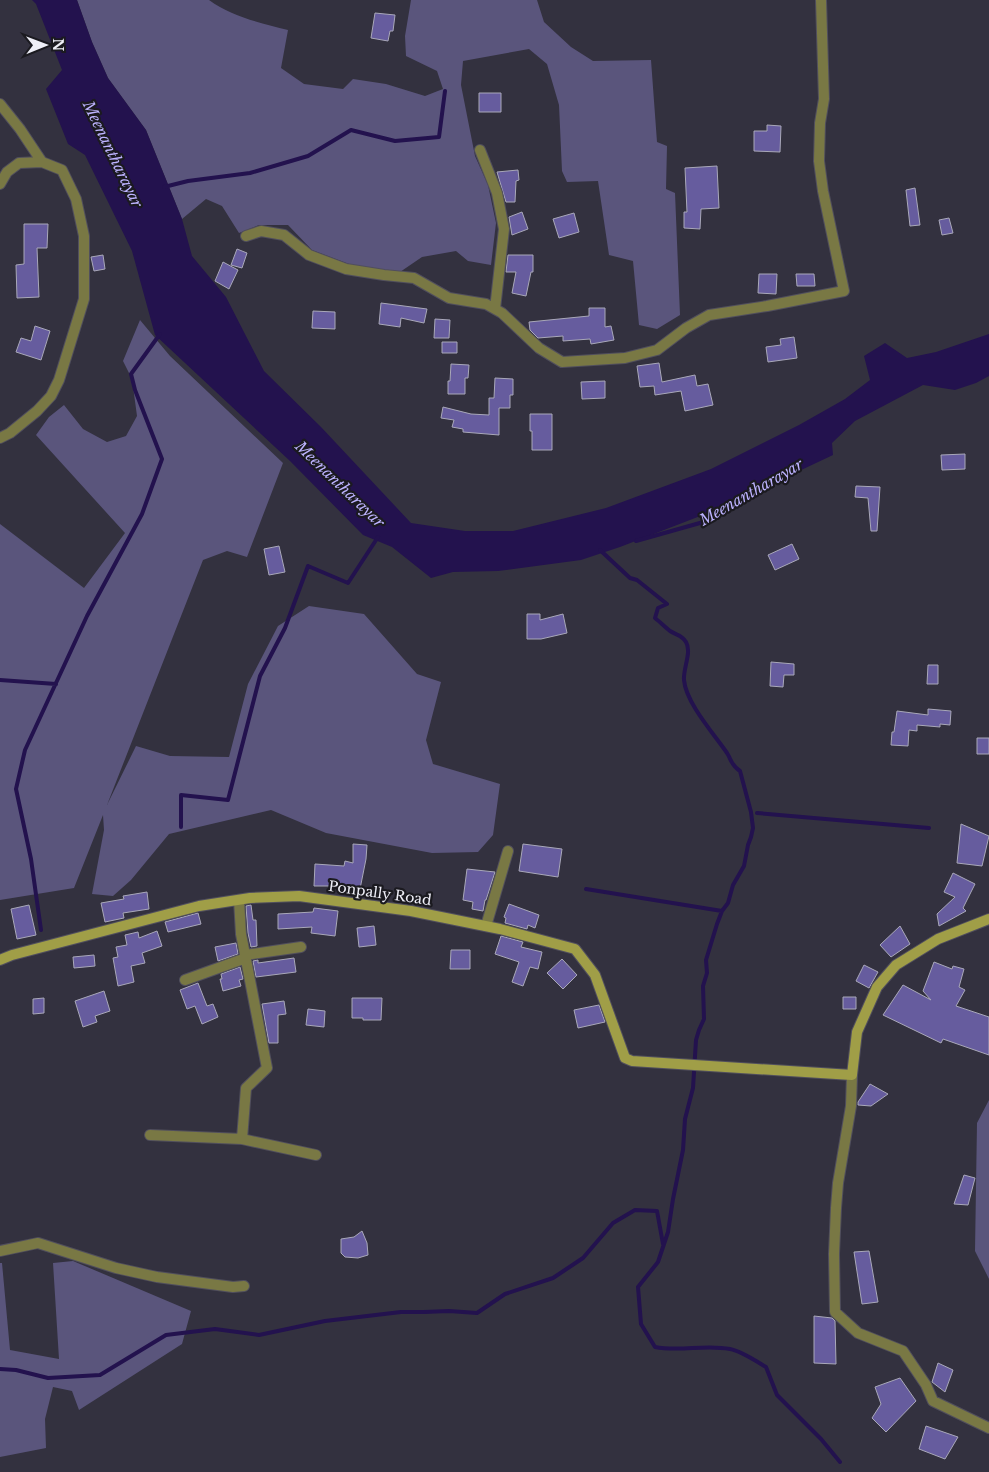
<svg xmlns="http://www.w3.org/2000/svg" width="989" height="1472" viewBox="0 0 989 1472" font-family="'Libre Baskerville',serif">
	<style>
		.green { fill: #5a557c }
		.water { fill: #23124e }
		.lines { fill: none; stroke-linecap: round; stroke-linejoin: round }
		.stream { stroke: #23124e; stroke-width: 4 }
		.building { fill: #665c9e; stroke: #a9a8b9 }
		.street-casing { stroke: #514f5d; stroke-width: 12 }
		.secondary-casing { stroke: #514f5d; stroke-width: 12 }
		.street { stroke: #797844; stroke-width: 10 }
		.secondary { stroke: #a09e47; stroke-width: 10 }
		.labels { text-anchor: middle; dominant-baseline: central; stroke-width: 4.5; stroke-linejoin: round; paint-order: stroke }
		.street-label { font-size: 14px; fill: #efeff8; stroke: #1b1a20 }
		.water-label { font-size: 15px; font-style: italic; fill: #bdb3ff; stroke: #1b1a20 }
	</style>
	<rect width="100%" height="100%" fill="#33313f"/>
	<path class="green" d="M77,0h132c23,17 52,23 79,30l-7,38 23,16 39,5 10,-10 33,5 39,12 18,-7 -6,-18 -31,-15 -1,-20 6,-36h126l7,22 27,25 22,14 58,-1 6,82 10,4 -1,43 9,4 5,122 -23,14 -18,-4 -6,-64 -24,-6 -11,-74 -31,1 -5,-11 -3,-66 -12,-41 -18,-15 -66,12 -2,24 14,71 13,29 8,38 -5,42 -23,-4 -12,-10 -34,6 -22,15 -43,-5 -45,-17 -24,-25h-29l-20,8 -17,-27 -16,-7 -24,20 -36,-89 -38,-52 -16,-36z
		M140,320l30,36 113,107 -36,94 -20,-6 -24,9 -96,245 29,-59 34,10 59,1 19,-73 30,-58 31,-20 55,8 53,60 24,8 -15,58 7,24 67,20 -7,51 -15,17 -46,1 -106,-20 -55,-23 -102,24 -38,46 -18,16 -21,-2 12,-64 -1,-15 -29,73 -74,12v-376l84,64 41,-55 -89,-98 13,-18 15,-12 19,24 24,13 19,-6 11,-20 -5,-37 -9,-18z
		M989,1100v179l-14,-28 2,-128z
		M73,1261l118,50 -9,33 -103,66 -7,-19 -19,-4 -8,32 1,29 -46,9v-194h2l8,87 49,9 -6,-96z"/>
	<path class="water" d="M32,0h45l15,42 16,36 38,52 36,89 10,37 34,41 38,74 57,56 90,96 54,8h48l93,-23 105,-39 88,-44 46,-26 25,-19 -6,-24 21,-13 22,15 29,-6 53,-18v42l-13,7 -21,7 -32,-5 -68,36 -23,22 1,12 -112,53 -101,39 -39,13 -83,11 -45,1 -22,6 -39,-31 -29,-12 -73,-74 -135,-126 -23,-84 -47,-96 -17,-11 -22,-55 16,-19 -26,-66z"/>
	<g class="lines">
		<path class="stream" d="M164,187l24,-6 62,-8 58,-17 43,-26 44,11 44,-4 6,-46
			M636,541l71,-20 57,-34
			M600,550l30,28 7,2 30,24 -9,4 -3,10c5,4 10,9 15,13 6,4 12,4 16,11 6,10 -3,26 -2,38 2,23 30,54 43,73 5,8 4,12 13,18l11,41 2,16 -2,9 -3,8 -4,21 -11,19 -5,18 -6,8 -5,13 -11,36 1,13 -4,13 1,33 -5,11 -3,10 -3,48 -8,31 -2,31 -10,49 -5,33 -10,30 -20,25 3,37 14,23c25,5 50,-3 75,2 11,2 26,12 36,18l11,28 44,44 19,23
			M0,680l56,4
			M757,813l172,15
			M181,827v-32l47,5 32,-124 25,-48 23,-62 40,17 30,-46
			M586,889l136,22
			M41,930l-10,-71 -15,-70 9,-39 62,-134 55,-102 20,-55 -27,-69 -4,-16 29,-40
			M0,1369l16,1 32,8 52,-3 66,-40 49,-6 44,6 66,-14 76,-9h23l25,-1 28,2 28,-19 48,-16 30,-20 30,-35 22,-13 22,1 6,33"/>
	</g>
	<path class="building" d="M375,13l20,2 -2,16h-3l-2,10 -17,-3z
		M479,93h22v19h-22z
		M767,125l14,1 -1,26 -26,-1v-20h13z
		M717,166l2,42 -18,1 -1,20 -16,-1v-16h3l-2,-44z
		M518,170l1,10 -3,1 -1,21h-9l-9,-30z
		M915,188l5,37 -10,1 -4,-36z
		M522,212l6,17 -16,6 -3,-18z
		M574,213l5,19 -20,6 -6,-19z
		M949,218l4,15 -11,2 -3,-15z
		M24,224h24l-1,24h-10l2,49 -22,1 -1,-33 8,-1z
		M237,249l10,4 -5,15 -11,-3z
		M103,255l2,14 -11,2 -3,-14z
		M508,255h25v17h-2l-5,24 -14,-3 4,-21h-10z
		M223,262l15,8 -9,19 -14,-8z
		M759,274h18l-1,20 -18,-1z
		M796,274h18l1,12h-18z
		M381,303l46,6 -3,14 -23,-5 -1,9 -21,-3z
		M589,308h16v19l6,-1 3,14 -23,4 -1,-5 -27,2v-5l-25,2 -8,-8 -1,-8 60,-6z
		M313,311l22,1v17l-23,-1z
		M435,319l15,1 -1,18h-15z
		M35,326l15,5 -9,29 -25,-8 5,-14 10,3z
		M794,337l3,21 -29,4 -2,-15 15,-2 -1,-6z
		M442,342h15v11h-15z
		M659,363l3,19 33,-7 2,11 11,-2 5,21 -28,6 -4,-20 -26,4 -1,-9 -14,1 -3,-21z
		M451,364l18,1 -1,13h-3v16h-17v-13h2z
		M495,378l18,1v16h-3v13h-11v27l-36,-3v-3l-11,-2 2,-7 -13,-2 2,-11 28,7 18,1v-17h5z
		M605,381v17l-23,1 -1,-17z
		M530,414h22v36h-20v-19h-2z
		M965,454v15l-23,1 -1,-15z
		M856,486l24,1 -3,44h-6l-3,-33 -13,-1z
		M792,544l7,15 -24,11 -7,-15z
		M279,546l6,26 -16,3 -5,-26z
		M527,614h13v6l23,-6 4,19 -26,6h-14z
		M771,662l23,2v11h-10l-1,12 -13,-1z
		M928,665h10v19h-11z
		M928,709l23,2 -1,14 -10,-1v3l-23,-2v6l-8,-1 -1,16 -17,-1 1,-13h2l3,-21 31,4z
		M977,738h12v16h-12z
		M961,824l28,12 -7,30 -25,-3z
		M353,844l14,1 -1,14 -7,35 -20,-4 1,-4h-26l1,-22 29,2 1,-5 8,2z
		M523,844l39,5 -4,28 -39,-6z
		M467,869l28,3 -9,28h-1l-2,11 -11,-2 1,-7 -10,-2z
		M953,873l22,11 -12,24 3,3 -27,15 -2,-12 18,-17 -11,-5z
		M147,892l2,17 -26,4 1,5 -19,4 -4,-19 23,-4 -1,-3z
		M509,904l30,11 -4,13 -7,-3 -1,4 -22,-6 1,-5 -2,-1z
		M29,905l7,30 -19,4 -6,-30z
		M251,905l2,15h3l1,26 -6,1 -3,-14 -2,-27z
		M314,908l24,3 -3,25 -24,-3 1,-6 -34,2v-15l35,-2z
		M198,913l3,11 -33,8 -3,-10z
		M374,926l2,19 -17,2 -2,-19z
		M900,926l10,18 -19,13 -11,-12z
		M157,931l5,15 -20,7 3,10 -14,3 3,16 -16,4 -5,-28 5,-1 -2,-10 11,-2 -2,-10 13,-3 1,6z
		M501,936l22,6 -2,5 21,5 -4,17 -8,-2 -7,19 -11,-4 7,-20 -24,-8z
		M236,943l2,11 -20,7 -3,-14z
		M451,950h19v19h-20z
		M94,955l1,11 -21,2 -1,-11z
		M294,958l2,14 -40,5 -3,-16 5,-1v3z
		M562,959l15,16 -14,14 -16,-16z
		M934,962l18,7 1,-3 11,3 -5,18 6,3 -9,16 33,11v38l-46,-16 -2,4 -58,-28 20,-30 28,15 -8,-9z
		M864,965l14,7 -9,16 -13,-7z
		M240,967l3,12 -4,1 2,6 -18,5 -3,-12h2l-1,-5z
		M198,983l9,23 6,-2 5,13 -16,7 -7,-18 -8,3 -7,-19z
		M104,991l6,20 -15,5 2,6 -14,5 -8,-26z
		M843,997h13v12h-13z
		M44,998v15l-11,1v-15z
		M352,998h30l-1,22h-18v-2h-11z
		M284,1001l2,13 -8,1v28h-9l-7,-39z
		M599,1005l6,17 -27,6 -4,-18z
		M308,1009l17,2 -1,16 -18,-2z
		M870,1084l18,10 -17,12 -13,-1v-3z
		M964,1175l11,3 -7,27 -14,-1z
		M362,1231l5,12 1,12 -10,3 -13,-1 -4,-4v-14l13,-2z
		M869,1251l9,51 -16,2 -8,-52z
		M814,1316l18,2 3,3 1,43 -22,-1z
		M938,1363l15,7 -8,22 -13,-10z
		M900,1378l16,23 -30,31 -14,-14 9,-14 -6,-17z
		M926,1426l32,11 -13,22 -26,-10z"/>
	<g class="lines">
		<g class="street-casing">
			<path id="street" d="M0,104l20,25 22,33
				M480,150l17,43 7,36 -9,80
				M0,184l7,-12 12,-9 23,-1 20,8 14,29 8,37v63l-25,81 -8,16 -14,15 -27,22 -10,5
				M246,236l15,-5 23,4 25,20 37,14 38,6 30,3 35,20 37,6 16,9 37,35 23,14 63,-4 32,-8 29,-22 23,-13 58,-9 77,-15 -21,-100 -4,-30 1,-38 4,-24 -3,-99
				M239,900l2,34 26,134 -21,20 -4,51
				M486,926l22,-75
				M245,955l56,-8
				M185,980l61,-22
				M852,1075l-1,31 -13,77 -2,25 -2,46 1,58 23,21 45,18 23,34 7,16 56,27
				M150,1135l92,4 74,16
				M0,1251l38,-8 78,25 41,9 76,10 11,-1"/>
		</g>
		<g class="secondary-casing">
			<path id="secondary" d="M0,960l12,-5 187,-49 51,-8 49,-2 112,15 89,18 75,20 20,26 30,83 7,3 220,14 5,-43 20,-45 19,-22 42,-26 51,-20"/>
		</g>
		<use href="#street" class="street"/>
		<use href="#secondary" class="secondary"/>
	</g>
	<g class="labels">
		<g class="street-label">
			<text transform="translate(380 893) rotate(8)">Ponpally Road</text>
		</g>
		<g class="water-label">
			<text transform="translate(113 154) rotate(64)">Meenantharayar</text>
			<text transform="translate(340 484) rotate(44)">Meenantharayar</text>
			<text transform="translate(751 492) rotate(-30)">Meenantharayar</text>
		</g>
	</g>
	<g transform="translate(45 45) rotate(89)" stroke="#1b1a20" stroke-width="4" paint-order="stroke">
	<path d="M0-4L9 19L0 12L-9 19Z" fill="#efeff8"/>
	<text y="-8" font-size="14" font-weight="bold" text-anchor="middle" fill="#efeff8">N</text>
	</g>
</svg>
